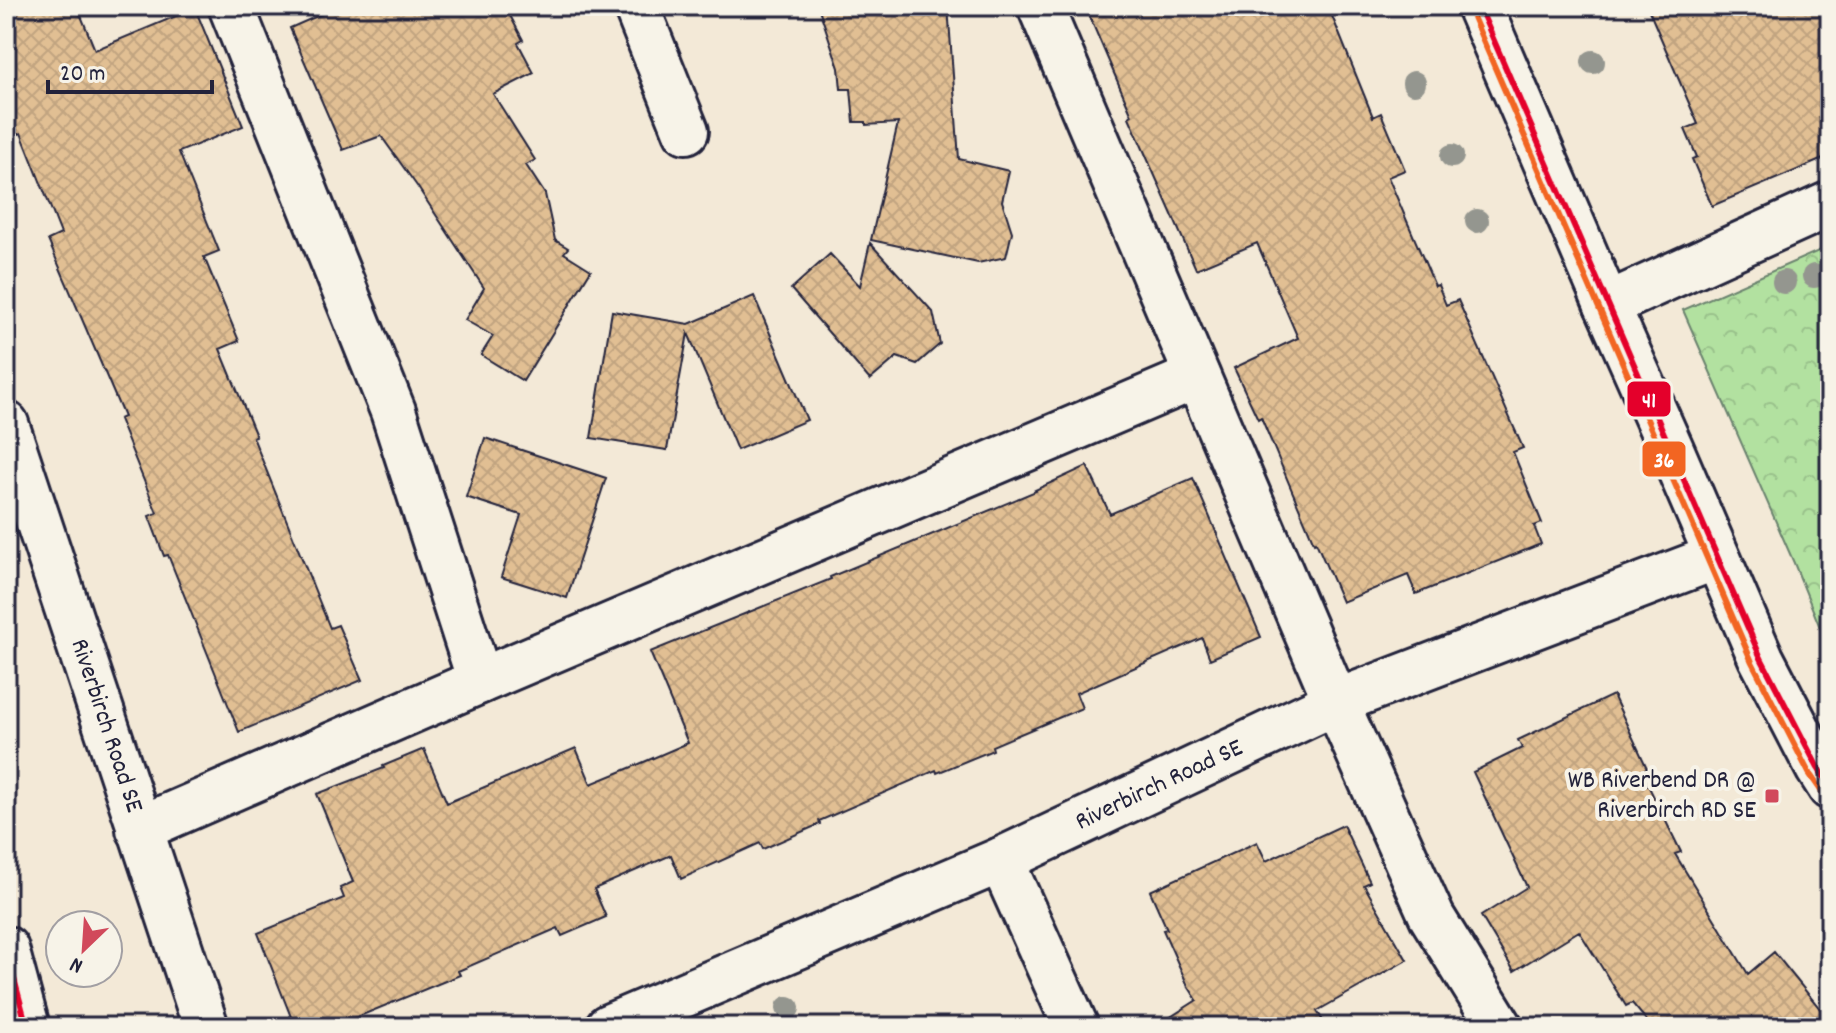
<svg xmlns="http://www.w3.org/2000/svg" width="1836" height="1033" viewBox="0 0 1836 1033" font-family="Dekko,sans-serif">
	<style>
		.park { fill: url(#park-crowns); stroke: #6a826e; stroke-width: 2 }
		.building { fill: url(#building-cross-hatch); stroke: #22223b; stroke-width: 2 }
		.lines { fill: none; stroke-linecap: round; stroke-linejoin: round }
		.minor-casing { stroke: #22223b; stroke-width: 50 }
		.highway-casing { stroke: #22223b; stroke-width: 50 }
		.minor { stroke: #f7f3e8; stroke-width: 44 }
		.highway { stroke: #f7f3e8; stroke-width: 44 }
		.bus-1-casing { stroke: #f7f3e8; stroke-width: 12 }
		.bus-2-casing { stroke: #f7f3e8; stroke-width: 12 }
		.bus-1 { stroke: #e4002b; stroke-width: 6 }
		.bus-2 { stroke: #f26522; stroke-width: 6 }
		.tree { fill: #94968f }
		.poi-dot { fill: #d1495b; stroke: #f7f3e8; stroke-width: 3 }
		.labels { text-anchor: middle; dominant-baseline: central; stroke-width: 8; stroke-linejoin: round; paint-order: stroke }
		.street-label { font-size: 26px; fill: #22223b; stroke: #f7f3e8 }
		.poi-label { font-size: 26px; fill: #22223b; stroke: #f7f3e8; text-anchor: end }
		.line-badge { stroke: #f7f3e8; stroke-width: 3 }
		.badge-label { font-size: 22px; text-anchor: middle; font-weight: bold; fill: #fff }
	</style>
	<defs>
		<pattern id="park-crowns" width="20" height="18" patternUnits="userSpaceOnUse" patternTransform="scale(2)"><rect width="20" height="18" fill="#b2e1a0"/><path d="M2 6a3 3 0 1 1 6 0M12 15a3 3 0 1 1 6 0" fill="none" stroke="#99c18b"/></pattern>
		<pattern id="building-cross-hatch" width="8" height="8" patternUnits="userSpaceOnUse" patternTransform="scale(2)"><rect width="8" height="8" fill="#e1bf93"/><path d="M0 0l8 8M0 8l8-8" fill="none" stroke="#c1a480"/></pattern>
	</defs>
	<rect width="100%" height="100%" fill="#f3e9d7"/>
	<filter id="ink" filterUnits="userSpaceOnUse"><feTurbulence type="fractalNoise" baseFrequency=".0125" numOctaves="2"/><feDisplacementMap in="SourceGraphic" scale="16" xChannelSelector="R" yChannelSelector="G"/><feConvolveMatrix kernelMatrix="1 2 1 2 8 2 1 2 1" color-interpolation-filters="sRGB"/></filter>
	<g filter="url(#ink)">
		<path class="park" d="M1830,246v406l-36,-89 -111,-253z"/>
		<path class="building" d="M6,6h71l18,44 100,-42 48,118 -64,26 40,99 -15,6 35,84 -19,8 36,87 -3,1 77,191 8,-3 24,55 -123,52 -71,-177 -4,1 -15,-40 8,-3 -38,-94 5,-2 -76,-177 13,-6 -40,-101 -15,6z
			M340,6h165l18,34 -5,3 16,30 -41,21 42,66 -9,5 19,29 10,46 13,8 -4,5 27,17 -68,111 -42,-26 12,-19 -28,-16 19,-32 -67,-102 -36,-50 -38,14 -53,-122z
			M818,6h130l11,153 50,12 -7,30 10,31 -6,25 -28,6 -107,-23 27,-117 -32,2v-3h-12l-3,-33h-10l-2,-21z
			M1085,6h243l45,111 8,-4 24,57 -17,7 47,109 3,-1 8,20 12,-5 65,148 -10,4 29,71 -8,3 7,18 -125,50 -8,-19 -66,27 -26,-60 -2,1 -53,-126 -3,2 -24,-51 64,-30 -41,-95 -61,26 -67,-152 3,-2z
			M1647,6h183v150l-118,50 -20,-47 5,-2 -12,-28 13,-5z
			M870,243l63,69 7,32 -23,20 -20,-7 -27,23 -79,-91 39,-35 30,32z
			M754,296l53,124 -70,30 -49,-117 -21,117 -76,-12 21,-127 77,13z
			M485,438l121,40 -39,120 -66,-21 20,-62 -55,-18z
			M1087,466l23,48 83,-36 68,159 -51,22 -8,-21 -126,55 6,15 -90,38 1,4 -56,23 -1,-3 -117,51 1,3 -57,25 -3,-6 -79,36 -10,-24 -77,34 12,28 -44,19 -4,-8 -100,43 2,4 -127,52h-38l-37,-94 86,-35 -4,-10 13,-6 -36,-88 67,-26 -1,-2 41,-17 23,54 129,-55 15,36 46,-19 51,-22 -38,-91 181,-73 -1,-2 206,-86 -1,-1z
			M1613,695l34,73 -6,3 40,81 -6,2 73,120 26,-22 56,69v6h-178l-20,-24 -6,3 -47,-75 -65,40 -33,-55 46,-29 -54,-115 49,-24 -4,-8z
			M1343,825l27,57 -6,3 43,75 -90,51 10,16h-172l42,-27 -9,-14 -25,-56 4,-1 -17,-38 107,-49 9,19z"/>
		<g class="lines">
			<g class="minor-casing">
				<g id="minor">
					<path d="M231,6l162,405 87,270"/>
					<path d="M636,6l50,125"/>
					<path d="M1040,6l296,696 96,215 68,110"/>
					<path d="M1479,6l128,299 64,144 90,209 57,110 12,19"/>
					<path d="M1607,305l223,-101"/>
					<path id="s1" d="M6,424l200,603"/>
					<path d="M139,829l341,-148 717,-305"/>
					<path d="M1001,860l75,167"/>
					<path id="s2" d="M608,1027l393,-167 335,-158 380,-145"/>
				</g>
			</g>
			<g class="highway-casing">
				<path id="highway" d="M6,949l21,78"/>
			</g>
			<use href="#minor" class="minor"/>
			<use href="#highway" class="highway"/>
			<g class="bus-1-casing">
				<path id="bus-1" d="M1479,6l282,652 57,110 12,19
					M6,949l21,78"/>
			</g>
			<g class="bus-2-casing">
				<path id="bus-2" d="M1470,10l282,652 57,111 13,19"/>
			</g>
			<use href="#bus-1" class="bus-1"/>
			<use href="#bus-2" class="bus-2"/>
		</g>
		<g class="tree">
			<circle cx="1593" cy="62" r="12"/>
			<circle cx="1414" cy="83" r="12"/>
			<circle cx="1452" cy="156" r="12"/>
			<circle cx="1477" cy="221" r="12"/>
			<circle cx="1814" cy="276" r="12"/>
			<circle cx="1784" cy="282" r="12"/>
			<circle cx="788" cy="1008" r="12"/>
		</g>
	</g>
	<rect class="poi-dot" x="1764" y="788" width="16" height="16" rx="4"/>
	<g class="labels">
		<g class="street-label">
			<text stroke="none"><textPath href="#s1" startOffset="318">Riverbirch Road SE</textPath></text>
			<text stroke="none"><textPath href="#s2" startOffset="602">Riverbirch Road SE</textPath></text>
		</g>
		<g class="poi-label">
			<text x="1756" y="781">WB Riverbend DR @<tspan x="1756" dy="30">Riverbirch RD SE</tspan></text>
		</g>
	</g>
	<g class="line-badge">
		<rect x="1626" y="380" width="46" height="38" rx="8" fill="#e4002b"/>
		<rect x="1641" y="440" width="46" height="38" rx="8" fill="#f26522"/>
	</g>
	<g class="badge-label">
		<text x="1649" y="407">41</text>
		<text x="1664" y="467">36</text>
	</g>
	<rect width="1836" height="1033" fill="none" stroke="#f7f3e8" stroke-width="32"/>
	<rect x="16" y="16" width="1804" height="1001" fill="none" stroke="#22223b" stroke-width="3" filter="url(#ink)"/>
	<g transform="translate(84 949) rotate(205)"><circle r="38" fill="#f7f3e8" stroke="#a29fa3" stroke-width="2"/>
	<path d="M0-6L14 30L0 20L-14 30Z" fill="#d1495b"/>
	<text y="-12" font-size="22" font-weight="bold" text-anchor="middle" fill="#22223b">N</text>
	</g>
	<path d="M48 80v12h164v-12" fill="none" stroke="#22223b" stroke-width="4"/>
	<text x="60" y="80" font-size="24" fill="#22223b" stroke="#f7f3e8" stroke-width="6" paint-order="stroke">20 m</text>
</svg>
